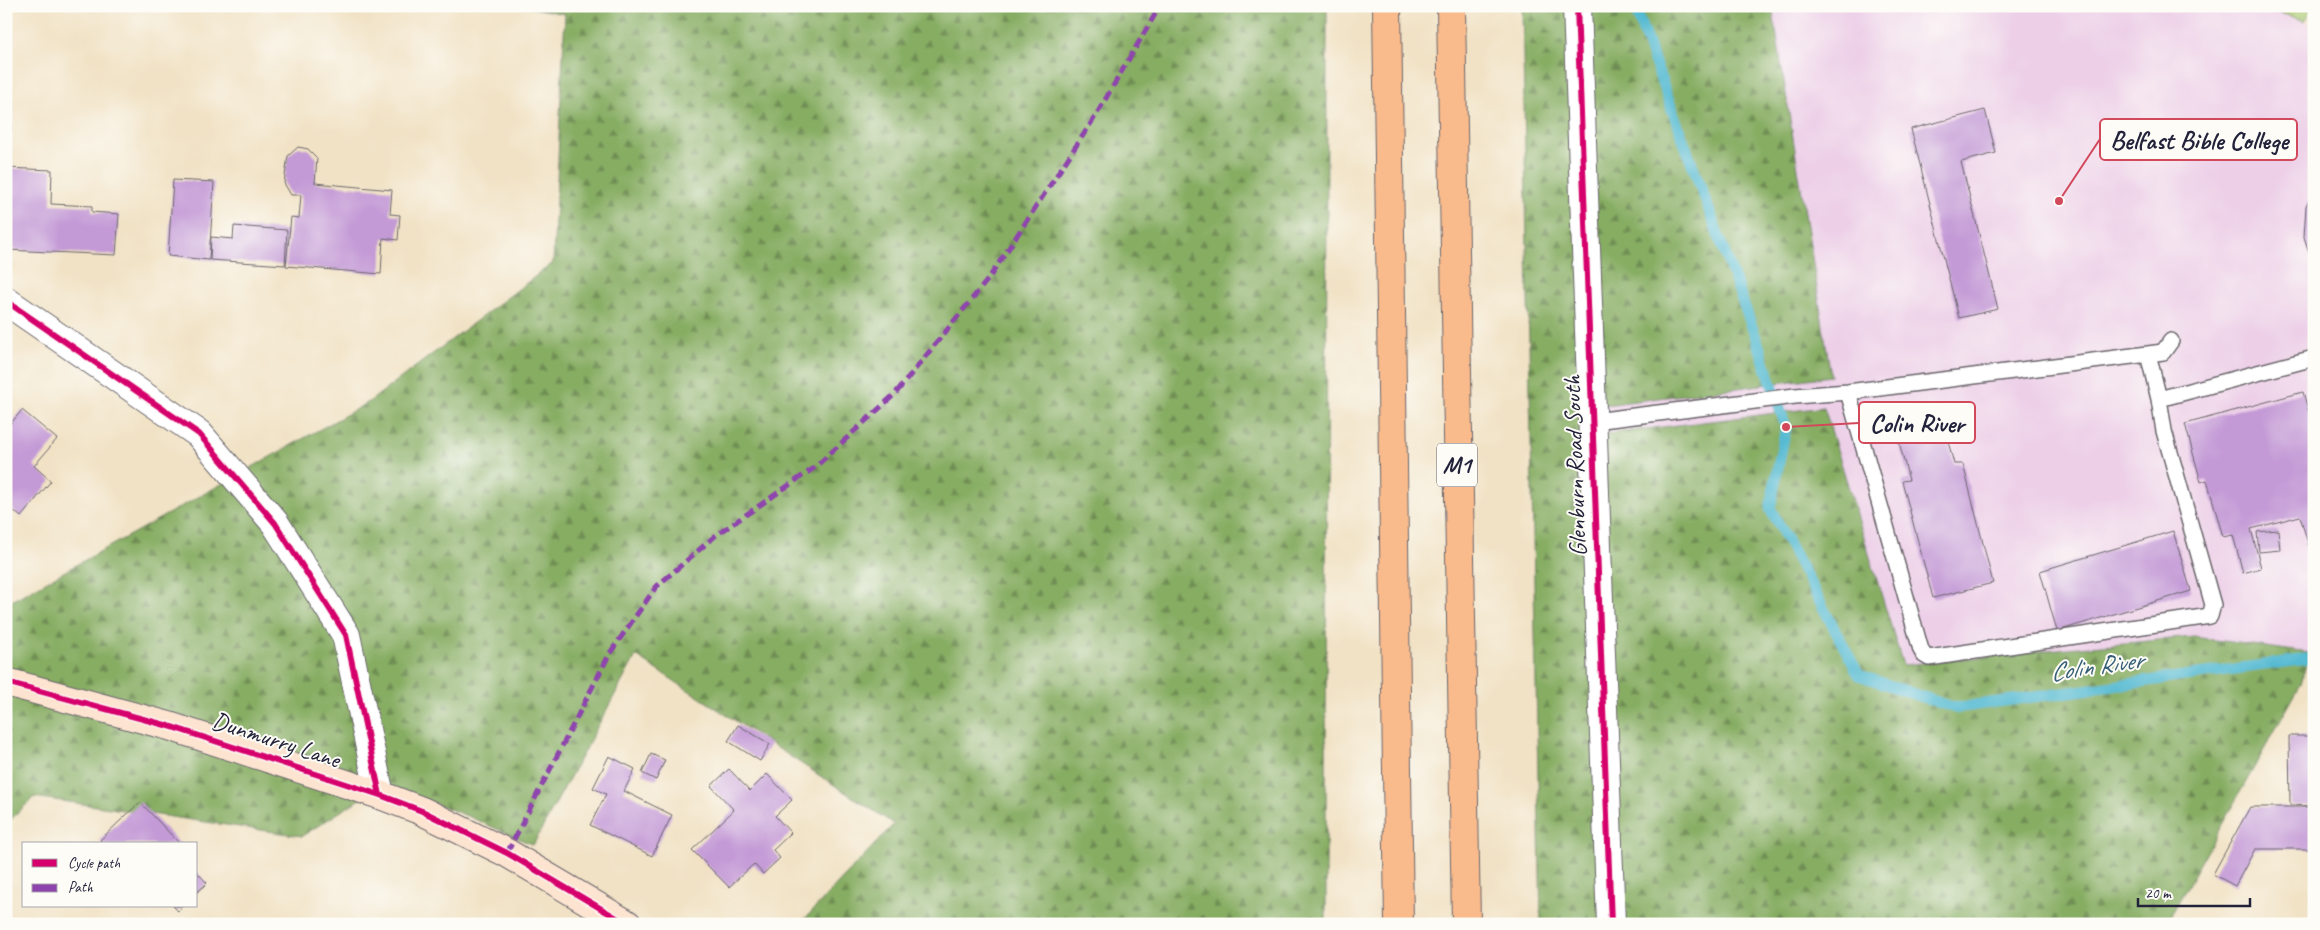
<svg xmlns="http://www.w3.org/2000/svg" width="2320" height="930" viewBox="0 0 2320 930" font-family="Caveat,sans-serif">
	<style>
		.built { fill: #edd0e8 }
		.grass { fill: url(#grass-tufts); stroke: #667656 }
		.forest { fill: url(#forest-firs); stroke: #54684f }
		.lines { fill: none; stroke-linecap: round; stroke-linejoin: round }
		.stream { stroke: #54bad2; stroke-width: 11 }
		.building { fill: #c399d6 }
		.lane-casing { stroke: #6a656b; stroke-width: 18 }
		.street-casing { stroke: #6a656b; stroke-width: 30 }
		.secondary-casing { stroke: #6a656b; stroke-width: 30 }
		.highway-casing { stroke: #6a656b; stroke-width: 30 }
		.lane { stroke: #fff; stroke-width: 15 }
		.street { stroke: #fff; stroke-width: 28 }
		.secondary { stroke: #fde4d1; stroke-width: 28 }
		.highway { stroke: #fabb8c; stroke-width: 28 }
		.quiet { stroke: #8e44ad; stroke-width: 5; stroke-dasharray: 10 5; stroke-linecap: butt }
		.cycleway-casing { stroke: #fdfcf7; stroke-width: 9 }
		.cycleway { stroke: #d6006c; stroke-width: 6 }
		.labels { text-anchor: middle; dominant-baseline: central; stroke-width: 4; stroke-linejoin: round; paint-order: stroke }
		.shield { fill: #fdfcf7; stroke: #646373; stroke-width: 1 }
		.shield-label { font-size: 24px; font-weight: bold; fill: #22223b }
		.street-label { font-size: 25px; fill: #22223b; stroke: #fdfcf7 }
		.water-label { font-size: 26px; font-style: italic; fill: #365f77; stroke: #fdfcf7 }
		.leader { fill: none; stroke: #d1495b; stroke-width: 2 }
		.callout-dot { fill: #d1495b; stroke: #fdfcf7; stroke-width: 2 }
		.callout { fill: #fdfcf7; stroke: #d1495b; stroke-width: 2 }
		.callout-label { font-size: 26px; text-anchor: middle; font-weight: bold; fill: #22223b }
	</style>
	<defs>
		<pattern id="grass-tufts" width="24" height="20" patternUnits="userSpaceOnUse" patternTransform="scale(1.25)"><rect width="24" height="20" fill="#aac971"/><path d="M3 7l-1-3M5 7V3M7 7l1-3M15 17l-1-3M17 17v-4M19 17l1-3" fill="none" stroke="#92ac63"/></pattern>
		<pattern id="forest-firs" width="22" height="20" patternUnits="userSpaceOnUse" patternTransform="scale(1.25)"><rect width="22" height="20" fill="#87ad63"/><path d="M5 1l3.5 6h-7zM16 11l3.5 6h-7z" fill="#6e8c53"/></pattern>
	</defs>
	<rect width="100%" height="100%" fill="#fdfcf7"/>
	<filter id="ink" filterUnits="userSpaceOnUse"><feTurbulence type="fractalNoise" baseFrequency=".02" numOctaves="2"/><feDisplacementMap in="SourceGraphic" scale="10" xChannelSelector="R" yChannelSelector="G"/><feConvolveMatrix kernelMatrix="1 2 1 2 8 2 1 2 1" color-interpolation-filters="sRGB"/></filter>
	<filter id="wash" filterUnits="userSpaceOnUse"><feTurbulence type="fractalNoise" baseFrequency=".0096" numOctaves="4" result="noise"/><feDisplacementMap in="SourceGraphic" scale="20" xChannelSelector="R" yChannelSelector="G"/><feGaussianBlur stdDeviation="1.12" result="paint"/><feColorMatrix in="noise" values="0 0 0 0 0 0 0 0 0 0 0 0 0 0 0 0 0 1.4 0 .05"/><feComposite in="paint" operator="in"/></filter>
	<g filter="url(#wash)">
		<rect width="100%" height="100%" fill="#f1e2c5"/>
		<path class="built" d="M1772,6h486l47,15 9,5v604l-5,23 -115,-16 -126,11 -165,17 -79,-257 -218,27 -1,-30 226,-30z"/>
		<path class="grass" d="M2258,6h56l-9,15z"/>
		<path class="forest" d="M524,6h803l-1,918h-526l94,-100 -258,-168 -103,189 -63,-28 -86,-33 -82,52 -268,-39 -28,27v-220l363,-202 184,-139 12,-249z
			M1522,6h250l59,370 -226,29 1,29 218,-27 79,258 165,-17 126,-11 115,16 -8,31 -135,240h-625z"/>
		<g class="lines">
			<path class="stream" d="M1634,6l124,337 28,84 -16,81 89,167 96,33 359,-50"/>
		</g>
		<g id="blocks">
			<path class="building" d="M6,101l7,1 -3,38h-4z
				M1985,110l11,43 -35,9 37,147 -39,9 -48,-189z
				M298,147l10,2 9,9 -2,25 77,7 -2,24 10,1 -2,25 -15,-2 -2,36 -95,-8 5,-49 8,1 2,-23h-10l-7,-12 4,-27z
				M6,168l46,2 -1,34 41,2v6l27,2 -3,41 -110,-5z
				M173,180l41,2 -5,78 -41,-4z
				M2314,192v72h-1l-9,-27 2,-31z
				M234,226l53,4 -2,35 -75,-5 1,-23 22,2z
				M2303,392l11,38v127h-2l-12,-41 -49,13 10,39 -18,5 -10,-38 -10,2 -16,-57 -6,2 -16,-58z
				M22,410l35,29 -23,27 17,15 -30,36 -15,-13v-75z
				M1945,430l9,34h9l30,119 -60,15 -31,-117 7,-1 -10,-38z
				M2278,530l2,20 -21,2 -2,-20z
				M2173,531l18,60 -134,40 -17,-60z
				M738,725l32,19 -10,17 -32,-20z
				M2289,736h25v70l-24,-1z
				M651,754l14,6 -9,20 -14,-7z
				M609,756l26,13 -11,22 48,24 -20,41 -62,-31 16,-31 -13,-6z
				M729,769l21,22 17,-17 25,26 -17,16 16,17 -18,17 7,8 -17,16 -9,-10 -25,23 -37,-37 42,-40 -23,-24z
				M140,802l40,42h-76l-4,-4z
				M2250,807h64v42h-59l-20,37 -22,-12z
				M196,871l11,12 -11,10z
				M173,906h10l-5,5z"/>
		</g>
	</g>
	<g filter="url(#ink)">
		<use href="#blocks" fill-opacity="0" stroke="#6a656b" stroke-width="1"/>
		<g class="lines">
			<g class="lane-casing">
				<path id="lane" d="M2148,354l11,45 155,-41
					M1848,392l73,258 3,5 5,3 281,-42 3,-11 -49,-174 -5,-32
					M1594,421l201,-25 53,-4 300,-38 15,-2 8,-11"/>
			</g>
			<g class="street-casing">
				<path id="street" d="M1577,6l34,918
					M6,301l193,133 76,89 71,112 34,160"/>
			</g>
			<g class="secondary-casing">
				<path id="secondary" d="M6,682l163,44 211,69 42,16 85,42 120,71"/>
			</g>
			<g class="highway-casing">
				<path id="highway" d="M1387,6l12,918
					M1451,6l15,918"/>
			</g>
			<use href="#lane" class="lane"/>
			<use href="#street" class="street"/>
			<use href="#secondary" class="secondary"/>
			<use href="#highway" class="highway"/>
			<path class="quiet" d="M507,853l103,-200 46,-66 59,-51 99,-68 81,-74 94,-116 106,-161 65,-111"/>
			<g class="cycleway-casing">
				<path id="cycleway" d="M1577,6l34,918
					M6,301l193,133 76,89 71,112 34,160
					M6,682l163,44 211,69 42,16 85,42 120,71"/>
			</g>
			<use href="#cycleway" class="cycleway"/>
		</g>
	</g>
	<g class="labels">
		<rect class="shield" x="1437" y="443.5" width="40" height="43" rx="4"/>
		<g class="shield-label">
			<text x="1457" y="465">M1</text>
		</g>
		<g class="street-label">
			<text transform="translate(1575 466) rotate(-92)">Glenburn Road South</text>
			<text transform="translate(276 740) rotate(18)">Dunmurry Lane</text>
		</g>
		<g class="water-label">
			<text transform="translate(2096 666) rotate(-8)">Colin River</text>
		</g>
	</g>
	<path class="leader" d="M2059 201L2100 139M1786 427L1859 423"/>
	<g class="callout-dot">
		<circle cx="2059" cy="201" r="5"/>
		<circle cx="1786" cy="427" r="5"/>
	</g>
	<g class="callout">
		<rect x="2100" y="119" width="197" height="41" rx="5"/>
		<rect x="1859" y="402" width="116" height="41" rx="5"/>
	</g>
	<g class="callout-label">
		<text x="2199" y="149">Belfast Bible College</text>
		<text x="1917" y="432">Colin River</text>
	</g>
	<rect width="2320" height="930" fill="none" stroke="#fdfcf7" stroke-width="25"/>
	<rect x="22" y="842" width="175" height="65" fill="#fdfcf7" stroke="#a5a5ac"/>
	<rect x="32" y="859" width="25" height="8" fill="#d6006c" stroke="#a5a5ac"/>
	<text x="68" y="868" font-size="15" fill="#22223b">Cycle path</text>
	<rect x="32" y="884" width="25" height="8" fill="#8e44ad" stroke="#a5a5ac"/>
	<text x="68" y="892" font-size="15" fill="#22223b">Path</text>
	<path d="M2138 898v8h112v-8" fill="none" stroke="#22223b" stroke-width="2.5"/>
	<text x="2145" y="898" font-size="15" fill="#22223b" stroke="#fdfcf7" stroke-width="4" paint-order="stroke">20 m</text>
</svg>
